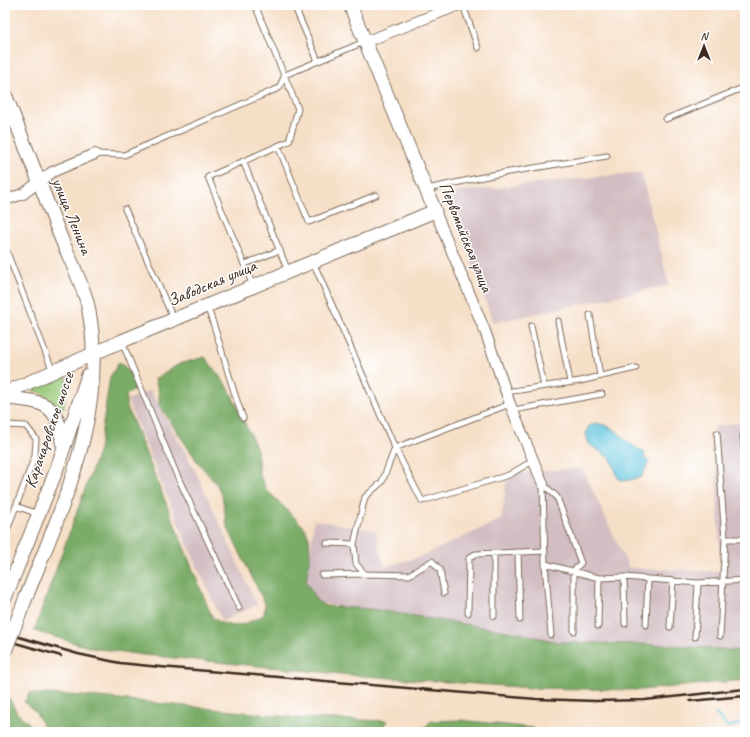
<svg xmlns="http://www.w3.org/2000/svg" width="750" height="737" viewBox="0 0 750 737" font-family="Caveat,sans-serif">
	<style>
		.industrial { fill: #d2bec2 }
		.green { fill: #98c878; stroke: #6a794b }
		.forest { fill: #7aac68; stroke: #5a6b43 }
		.water { fill: #5dc3db; stroke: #4c767c }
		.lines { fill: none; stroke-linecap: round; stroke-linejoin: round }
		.stream { stroke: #5dc3db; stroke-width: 2.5 }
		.service-casing { stroke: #7c6959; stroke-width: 7 }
		.minor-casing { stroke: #7c6959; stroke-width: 12 }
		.tertiary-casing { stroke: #7c6959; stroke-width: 15 }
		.service { stroke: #fff; stroke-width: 5 }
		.minor { stroke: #fff; stroke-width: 10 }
		.tertiary { stroke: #fff; stroke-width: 13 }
		.rail { stroke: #3b2a1e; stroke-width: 2.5 }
		.tertiary-bridge-casing { stroke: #7c6959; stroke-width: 15; stroke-linecap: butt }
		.tertiary-bridge { stroke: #fff; stroke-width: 13 }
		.labels { text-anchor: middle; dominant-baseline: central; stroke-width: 3; stroke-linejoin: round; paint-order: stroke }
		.street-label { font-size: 17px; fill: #3b2a1e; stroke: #fff }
	</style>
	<rect width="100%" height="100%" fill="#fff"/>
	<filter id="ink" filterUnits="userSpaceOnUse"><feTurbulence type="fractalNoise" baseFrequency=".025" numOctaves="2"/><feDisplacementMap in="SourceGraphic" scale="8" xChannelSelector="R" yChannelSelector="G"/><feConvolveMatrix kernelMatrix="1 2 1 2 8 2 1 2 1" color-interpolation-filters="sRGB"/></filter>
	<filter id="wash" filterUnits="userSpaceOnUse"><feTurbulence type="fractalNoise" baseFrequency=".012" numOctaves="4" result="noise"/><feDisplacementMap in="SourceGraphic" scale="16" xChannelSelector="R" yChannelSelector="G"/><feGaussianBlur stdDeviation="0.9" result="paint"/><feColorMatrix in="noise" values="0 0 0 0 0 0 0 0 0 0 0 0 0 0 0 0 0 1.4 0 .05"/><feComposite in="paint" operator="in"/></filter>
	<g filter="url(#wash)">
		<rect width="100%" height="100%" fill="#f6dfc7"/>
		<path class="industrial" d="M641,172l28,113 -176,38 -44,-130z
			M150,390l46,82 61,133 -35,16 -37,-82 -58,-139z
			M745,422v233l-2,-4 -73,-6 -112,-3 -52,-11 -202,-30 10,-81 62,11 8,36 36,-10 82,-38 5,-45 75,-6 47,100 92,4 -7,-145z"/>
		<path class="green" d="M60,374l5,1 2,3 -3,29 -4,2 -18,-16 -8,-2 -2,-4z"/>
		<path class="forest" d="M205,357l24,32 28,60 2,24 7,16 38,38 5,10 1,22 -4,22 10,19 9,6 46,3 148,24 39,9 112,3 73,6 2,4v25l-104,10 -109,-2 -181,-13 -207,-20 -52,-7 -58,-17 65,-181 11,-73 9,-15 10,9 7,18 -10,6v9l86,213c21,15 30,8 52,-2l1,-11 -38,-78 -5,-31 -5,-10 -20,-24 -38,-56v-11l-4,-15 24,-15z
			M30,693l69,4 201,21 88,3 -6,9 -13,2h-317l-8,-5 -9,-16 -11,-9z
			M9,698l8,15 22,19h-23l-1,-5 -7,5h-3v-32z
			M461,720l72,8 -2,4h-74l-35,-2 9,-9z"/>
		<path class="water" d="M595,423c20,3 20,8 33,19 6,5 11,7 17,11l-1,6 5,2 -7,16 -18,4 -6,-3 -7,-19 -22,-15 -3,-10 2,-7z"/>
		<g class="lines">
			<path class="stream" d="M716,714l12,13 13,-4 4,3"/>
		</g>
	</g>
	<g filter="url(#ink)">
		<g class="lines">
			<g class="service-casing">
				<path id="service" d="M294,5l24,56
					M463,5l15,43
					M666,119l79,-32
					M278,146l31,76 67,-27
					M95,154l29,1 155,-67 6,-13 79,-33
					M243,161l45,110
					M427,189l70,-15 110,-18
					M125,209l48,109
					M5,247l48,125
					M313,262l82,186 115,-44
					M245,264l35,-14
					M253,286l-45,-109 81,-36 9,-32 -43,-104
					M207,306c14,37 22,75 36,112
					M590,315l10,61
					M558,321l12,61
					M531,326l13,60
					M122,342l54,131 63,135
					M506,392l74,-11 56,-13
					M514,410l88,-16
					M5,425l21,1 10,13 -1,17 -28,74
					M717,433l8,106
					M743,436l2,24
					M395,448l-13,34 -17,15 -11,47 2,20 9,10 44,1 23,-14 8,9 4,23
					M395,448l27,53 87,-26 25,-15
					M543,484l2,80 54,14 25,-1 74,6 47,-3
					M543,484l14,13 24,66 -7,7v61
					M16,506l22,8
					M327,543l27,1
					M518,552l2,68
					M494,553v63
					M545,564l6,71
					M322,575l43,-1
					M624,577l1,47
					M468,613l1,-55 6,-4 70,-3
					M646,625l2,-46
					M598,626l1,-48
					M670,627l3,-47
					M720,636l5,-97h20
					M695,637l3,-54"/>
			</g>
			<g class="minor-casing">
				<path id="minor" d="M365,42l94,-37
					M5,200l18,-6 29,-22 43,-18
					M435,211l50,120 25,73 33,80"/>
			</g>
			<g class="tertiary-casing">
				<path id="tertiary" d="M5,94c19,48 37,96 56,144 8,19 23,49 27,68 21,102 -24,196 -61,289
					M5,393l117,-52 313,-130 -85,-206
					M5,398c36,3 54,4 57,44
					M5,598l51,-127 32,-96"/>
			</g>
			<use href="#service" class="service"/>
			<use href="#minor" class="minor"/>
			<use href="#tertiary" class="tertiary"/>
			<path class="rail" d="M5,633l73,21 42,9 40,4 376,32 60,2 49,-1 100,-11
				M5,640l56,16
				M690,701l55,-5"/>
			<g class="tertiary-bridge-casing">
				<path id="tertiary-bridge" d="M5,651l22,-56"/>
			</g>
			<use href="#tertiary-bridge" class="tertiary-bridge"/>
		</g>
	</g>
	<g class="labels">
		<g class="street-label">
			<text transform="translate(72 216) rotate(68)">улица Ленина</text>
			<text transform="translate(466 237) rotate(68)">Первомайская улица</text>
			<text transform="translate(212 283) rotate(-23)">Заводская улица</text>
			<text transform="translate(49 430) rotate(-71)">Карачаровское шоссе</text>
		</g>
	</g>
	<rect width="750" height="737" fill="none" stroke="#fff" stroke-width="20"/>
	<g transform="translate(704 46)" stroke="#ffffff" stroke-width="3" paint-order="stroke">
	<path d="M0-3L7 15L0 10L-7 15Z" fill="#3b2a1e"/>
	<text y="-6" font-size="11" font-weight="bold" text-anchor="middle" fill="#3b2a1e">N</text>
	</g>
</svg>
